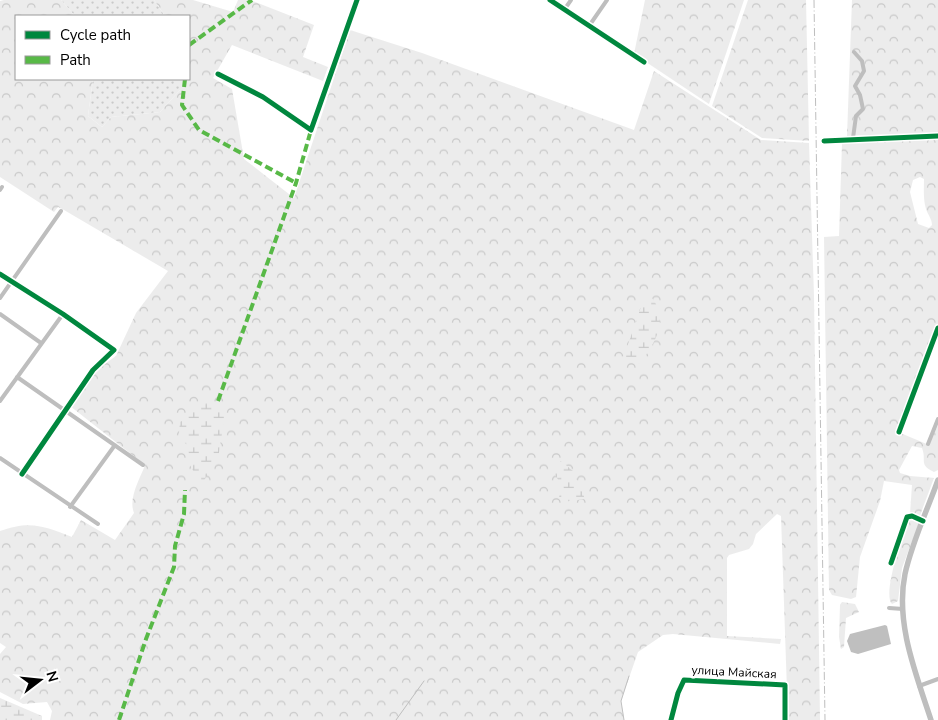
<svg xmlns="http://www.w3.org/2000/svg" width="938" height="720" viewBox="0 0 938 720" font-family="'Nunito Sans',sans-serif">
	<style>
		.grass { fill: url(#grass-dots) }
		.forest { fill: url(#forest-crowns); fill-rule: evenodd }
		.wetland { fill: url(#wetland-marsh) }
		.water { fill: #bfbfbf }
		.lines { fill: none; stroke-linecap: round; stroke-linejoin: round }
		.stream { stroke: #bfbfbf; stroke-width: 1 }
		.street { stroke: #bebebe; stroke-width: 4 }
		.primary { stroke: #bebebe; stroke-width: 5.5 }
		.rail { stroke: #bebebe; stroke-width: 1; stroke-dasharray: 8 2.5 1 2.5; stroke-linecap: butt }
		.quiet { stroke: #58b947; stroke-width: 4; stroke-dasharray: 8 4; stroke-linecap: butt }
		.cycleway-casing { stroke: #fff; stroke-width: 8 }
		.cycleway { stroke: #00873e; stroke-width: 5 }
		.labels { text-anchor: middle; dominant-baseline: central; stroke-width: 5; stroke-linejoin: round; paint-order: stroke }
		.street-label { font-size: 12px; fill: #000; stroke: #fff }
	</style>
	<defs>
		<pattern id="grass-dots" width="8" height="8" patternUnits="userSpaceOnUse" patternTransform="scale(1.25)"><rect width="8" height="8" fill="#ececec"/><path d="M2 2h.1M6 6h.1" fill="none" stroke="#c9c9c9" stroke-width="1.8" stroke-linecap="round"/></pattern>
		<pattern id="forest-crowns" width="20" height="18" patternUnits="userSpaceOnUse" patternTransform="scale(1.25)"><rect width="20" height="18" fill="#ececec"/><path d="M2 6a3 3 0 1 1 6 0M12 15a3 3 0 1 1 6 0" fill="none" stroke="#c9c9c9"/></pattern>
		<pattern id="wetland-marsh" width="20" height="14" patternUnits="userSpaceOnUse" patternTransform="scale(1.25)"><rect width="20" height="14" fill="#ececec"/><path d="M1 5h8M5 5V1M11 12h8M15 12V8" fill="none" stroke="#c9c9c9"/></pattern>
	</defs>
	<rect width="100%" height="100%" fill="#fff"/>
	<path class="grass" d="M61,0h93l11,16h-90z
		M93,79h87v11l-20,22 -49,5 -9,10 -14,-11z"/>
	<path class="forest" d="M4,0h57l14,16h-59v63h77l-5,37 14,11 9,-10 49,-5 20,-22v-11h9v-63h-24l-11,-16h39l40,12 5,-12h12l64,25 -11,32 25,10 -5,14 -91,-36 -19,33 19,11 12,70 50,39 56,-168 72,23 212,77 20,-59 107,69 48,3 5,153 6,424h-32l-7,-204 -4,-2 -21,20 -3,10 -4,5 -20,6 -2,3v78l54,3 -1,5 -107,-10 -10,1 -25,17 -17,49 3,19h-574l2,-9 -5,-9 -24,2 -23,-12v-38l6,-7 -6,-4v-112c30,-11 44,-5 72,6l9,-17 34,20 19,-27c-6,-15 6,-34 11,-48l-75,-59 22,-33 24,-17 20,-43 32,-42 -104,-61 -6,-3 -4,5 -54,-35v-176z
		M645,0h99l-35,104 -75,-50z
		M748,0h58l3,141 -47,-3 -50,-32z
		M852,0h86v133l-91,3z
		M938,138v188l-40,106 31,13 9,-20v45l-4,2c-16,-8 -7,-11 -12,-24l-10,-2 -13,24 1,3 10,3 24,2 -15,40 -9,-4 2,-29 -28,-4 -4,20 -20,56 -4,40 -5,2 -19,-4 -3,-5 -5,-353 15,-1 3,-93zM920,177l4,2c0,10 -1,20 2,30 2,6 6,10 6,16l-3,3 -11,-4 -8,-32 3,-12z
		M910,519l7,1 2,3 -17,45 -4,33 -6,3c-10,-10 11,-68 15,-82z
		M842,602l13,2 4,8 -13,6 -2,29 -3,2 -2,-12 1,-32z"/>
	<path class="wetland" d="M644,298h8c17,23 3,46 -13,66l-16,-5z
		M207,402l18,12 -7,45 -17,26 -11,-20 -3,-19 -8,-13 1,-11 16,-16z
		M561,461l12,10 12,28 -23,3 -3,-6 5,-6 -11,-19z
		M0,698l42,18v4h-42z"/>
	<path class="water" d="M885,625l2,1 4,18 -33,10 -7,-2 -4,-11 3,-7z"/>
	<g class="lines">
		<path class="stream" d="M396,720l28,-39
			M624,720l-3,-19 8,-25"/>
		<path class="street" d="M550,0l94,62
			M564,10l7,-10
			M589,26l18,-26
			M218,74l45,23 48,33 46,-130
			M853,138l3,-22 7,-7 -3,-14 -5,-9 9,-15 -2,-10 -8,-9
			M824,141l114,-5
			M0,190l2,-3
			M0,274l63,40 51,36 -21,20 -71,104
			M0,298l61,-87
			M0,314l41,29
			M17,377l126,88
			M0,401l63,-87
			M899,432l39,-104
			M928,444l10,-25
			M0,458l98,66
			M70,507l45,-62
			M891,563l16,-46 5,-1 11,5
			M889,608l14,1
			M919,686l19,-7
			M671,720l7,-27 6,-13 101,5v35"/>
		<path class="primary" d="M931,720c-15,-46 -36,-97 -26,-146 7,-32 22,-63 33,-94"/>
		<path class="rail" d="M814,0l11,720"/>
		<path class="quiet" d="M189,45l63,-45
			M185,79l-3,26 17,25 97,53
			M218,401l78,-218 15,-53
			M119,720l27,-81 28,-72 1,-21 9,-32 1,-24"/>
		<g class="cycleway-casing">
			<path id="cycleway" d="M550,0l94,62
				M218,74l45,23 48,33 46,-130
				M824,141l114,-5
				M0,274l63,40 51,36 -21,20 -71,104
				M899,432l39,-104
				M891,563l16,-46 5,-1 11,5
				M671,720l7,-27 6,-13 101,5v35"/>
		</g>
		<use href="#cycleway" class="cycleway"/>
	</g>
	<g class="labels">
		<g class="street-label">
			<text transform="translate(734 672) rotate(3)">улица Майская</text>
		</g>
	</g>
	<rect x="15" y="15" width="175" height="65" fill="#ffffff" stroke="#999999"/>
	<rect x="25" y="31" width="25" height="8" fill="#00873e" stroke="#999999"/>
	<text x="60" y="40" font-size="15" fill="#000000">Cycle path</text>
	<rect x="25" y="56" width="25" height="8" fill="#58b947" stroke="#999999"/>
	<text x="60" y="65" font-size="15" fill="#000000">Path</text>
	<g transform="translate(40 680) rotate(74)" stroke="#ffffff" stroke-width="4" paint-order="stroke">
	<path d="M0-4L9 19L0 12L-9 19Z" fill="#000000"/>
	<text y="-8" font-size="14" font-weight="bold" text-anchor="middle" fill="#000000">N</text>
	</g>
</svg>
